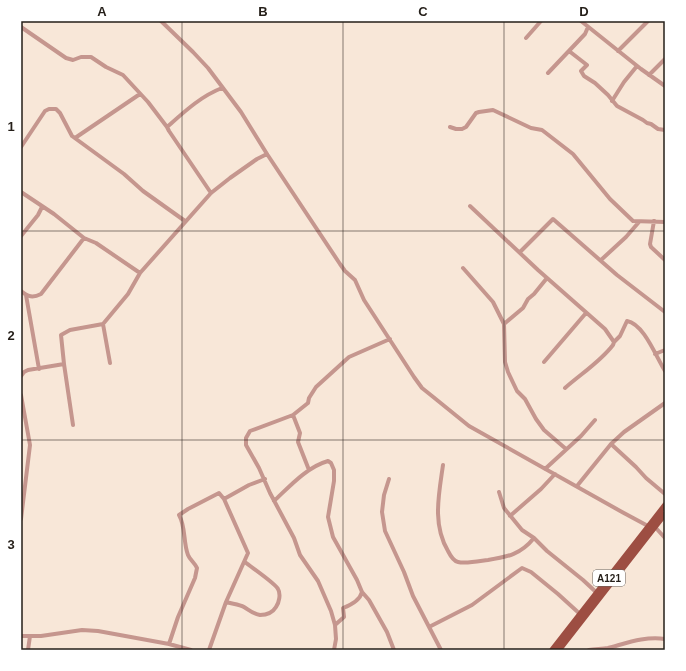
<svg xmlns="http://www.w3.org/2000/svg" width="686" height="671" viewBox="0 0 686 671" font-family="Arial,sans-serif">
	<style>
		.lines { fill: none; stroke-linecap: round; stroke-linejoin: round }
		.minor { stroke: #c5968e; stroke-width: 4 }
		.major { stroke: #9d4e42; stroke-width: 5.5 }
		.grid { fill: none; stroke: #251f19; stroke-width: 1; stroke-opacity: 0.55 }
		.labels { text-anchor: middle; dominant-baseline: central; stroke-width: 4; stroke-linejoin: round; paint-order: stroke }
		.shield { fill: #fff; stroke: #66625e; stroke-width: 1 }
		.shield-label { font-size: 10px; font-weight: bold; fill: #251f19 }
		.neatline { fill: none; stroke: #251f19; stroke-width: 1.5 }
		.grid-label { font-size: 13px; text-anchor: middle; font-weight: bold; fill: #251f19 }
	</style>
	<rect width="100%" height="100%" fill="#f8e7d8"/>
	<g class="lines">
		<path class="minor" d="M161,21l32,31 15,16 33,44 26,42 73,110 5,7 10,9 9,20 50,77 8,11 10,8 37,30 153,86 26,14 7,1 10,11
			M581,21l60,48 24,17
			M21,27l45,31 7,2 8,-3h10l15,10 17,8 25,27 19,25 2,4 42,62
			M526,38l15,-17
			M569,51l18,14 -6,6 3,5 11,7 13,12 9,11 26,14 4,3 4,1 7,5 7,1
			M618,51l30,-30
			M548,73l37,-39 3,-7
			M649,75l16,-16
			M612,101l12,-19 13,-16
			M167,127c17,-15 34,-31 55,-39
			M450,127l6,2h6l4,-2 10,-14 3,-1 14,-2 38,18 11,2 31,24 37,45 23,22 32,1
			M75,138l65,-44
			M21,147l24,-36 4,-2h7l4,4 12,23 52,38 19,17 42,30
			M21,192l33,22 30,24 12,5 44,30
			M470,206l68,64 67,59 9,13
			M654,221l-4,23 1,3 14,13
			M21,236l17,-21 4,-8
			M520,252l33,-33 64,56 48,37
			M601,260l25,-23 13,-15
			M463,268l30,34 11,22 1,38 3,10 9,19 8,8 11,20 8,11 22,19
			M21,291c7,6 12,7 20,3l43,-56
			M26,295l13,74
			M103,324l7,39
			M504,324l19,-16 5,-9 6,-5 13,-16
			M655,354l10,-4
			M544,362l42,-49
			M64,364l9,61
			M21,376l3,-4 4,-2 36,-6 -3,-29 9,-5 33,-6 25,-30 12,-21 71,-80 19,-15 27,-19 10,-5
			M565,388c17,-15 35,-26 48,-43l1,-3 6,-6 7,-15c17,3 29,36 38,50
			M21,395l9,50 -9,74
			M293,415l7,18 -2,9 11,28
			M611,444l25,23 10,11 19,16
			M443,465c-4,29 -11,59 5,86 2,4 5,10 10,11 8,2 22,-1 30,-2 20,-3 33,-6 46,-22
			M545,469l36,-33 14,-16
			M389,479l-5,16 -2,17 3,19 19,41 9,24 28,54
			M577,486l34,-42 13,-12 41,-29
			M499,492l5,16 18,22 12,8 13,13 36,29 14,13
			M274,501c16,-15 33,-34 54,-40l3,2 3,7v11l-6,36 5,20 24,43 5,12 7,8 18,32 7,18
			M510,516l31,-27 14,-15
			M226,602c6,2 13,2 18,5 5,3 9,7 16,8 7,0 13,-3 16,-8 3,-4 5,-13 2,-18 -3,-6 -27,-22 -33,-27
			M335,625l9,-8 -1,-9c8,-3 17,-8 19,-16
			M429,627l43,-22 50,-37 9,4 27,22 22,20
			M21,636h20l41,-6 16,1 71,13 22,6
			M169,644l9,-27 17,-39 2,-10c-2,-5 -7,-8 -9,-13 -5,-13 -2,-28 -9,-40l9,-6 31,-16 5,6 25,-14 16,-6
			M28,650l2,-14
			M209,650l17,-48 22,-49 -24,-54
			M334,650l2,-11 -1,-14 -4,-14 -13,-30 -18,-26 -6,-17 -24,-45 -11,-25 -13,-23v-7l4,-7 43,-16 15,-12 1,-5 7,-11 33,-30 41,-18
			M589,650c6,-1 13,-1 19,-2 19,-5 37,-12 57,-9"/>
		<path class="major" d="M552,650l113,-145
			M559,650l106,-136"/>
	</g>
	<path class="grid" d="M182,21v629M343,21v629M504,21v629M21,231h644M21,440h644"/>
	<g class="labels">
		<rect class="shield" x="593" y="570" width="32" height="16" rx="3"/>
		<g class="shield-label">
			<text x="609" y="578">A121</text>
		</g>
	</g>
	<rect width="686" height="671" fill="none" stroke="#ffffff" stroke-width="44"/>
	<rect x="22" y="22" width="642" height="627" class="neatline"/>
	<g class="grid-label">
		<text x="102" y="16">A</text>
		<text x="263" y="16">B</text>
		<text x="423" y="16">C</text>
		<text x="584" y="16">D</text>
		<text x="11" y="131">1</text>
		<text x="11" y="340">2</text>
		<text x="11" y="549">3</text>
	</g>
</svg>
